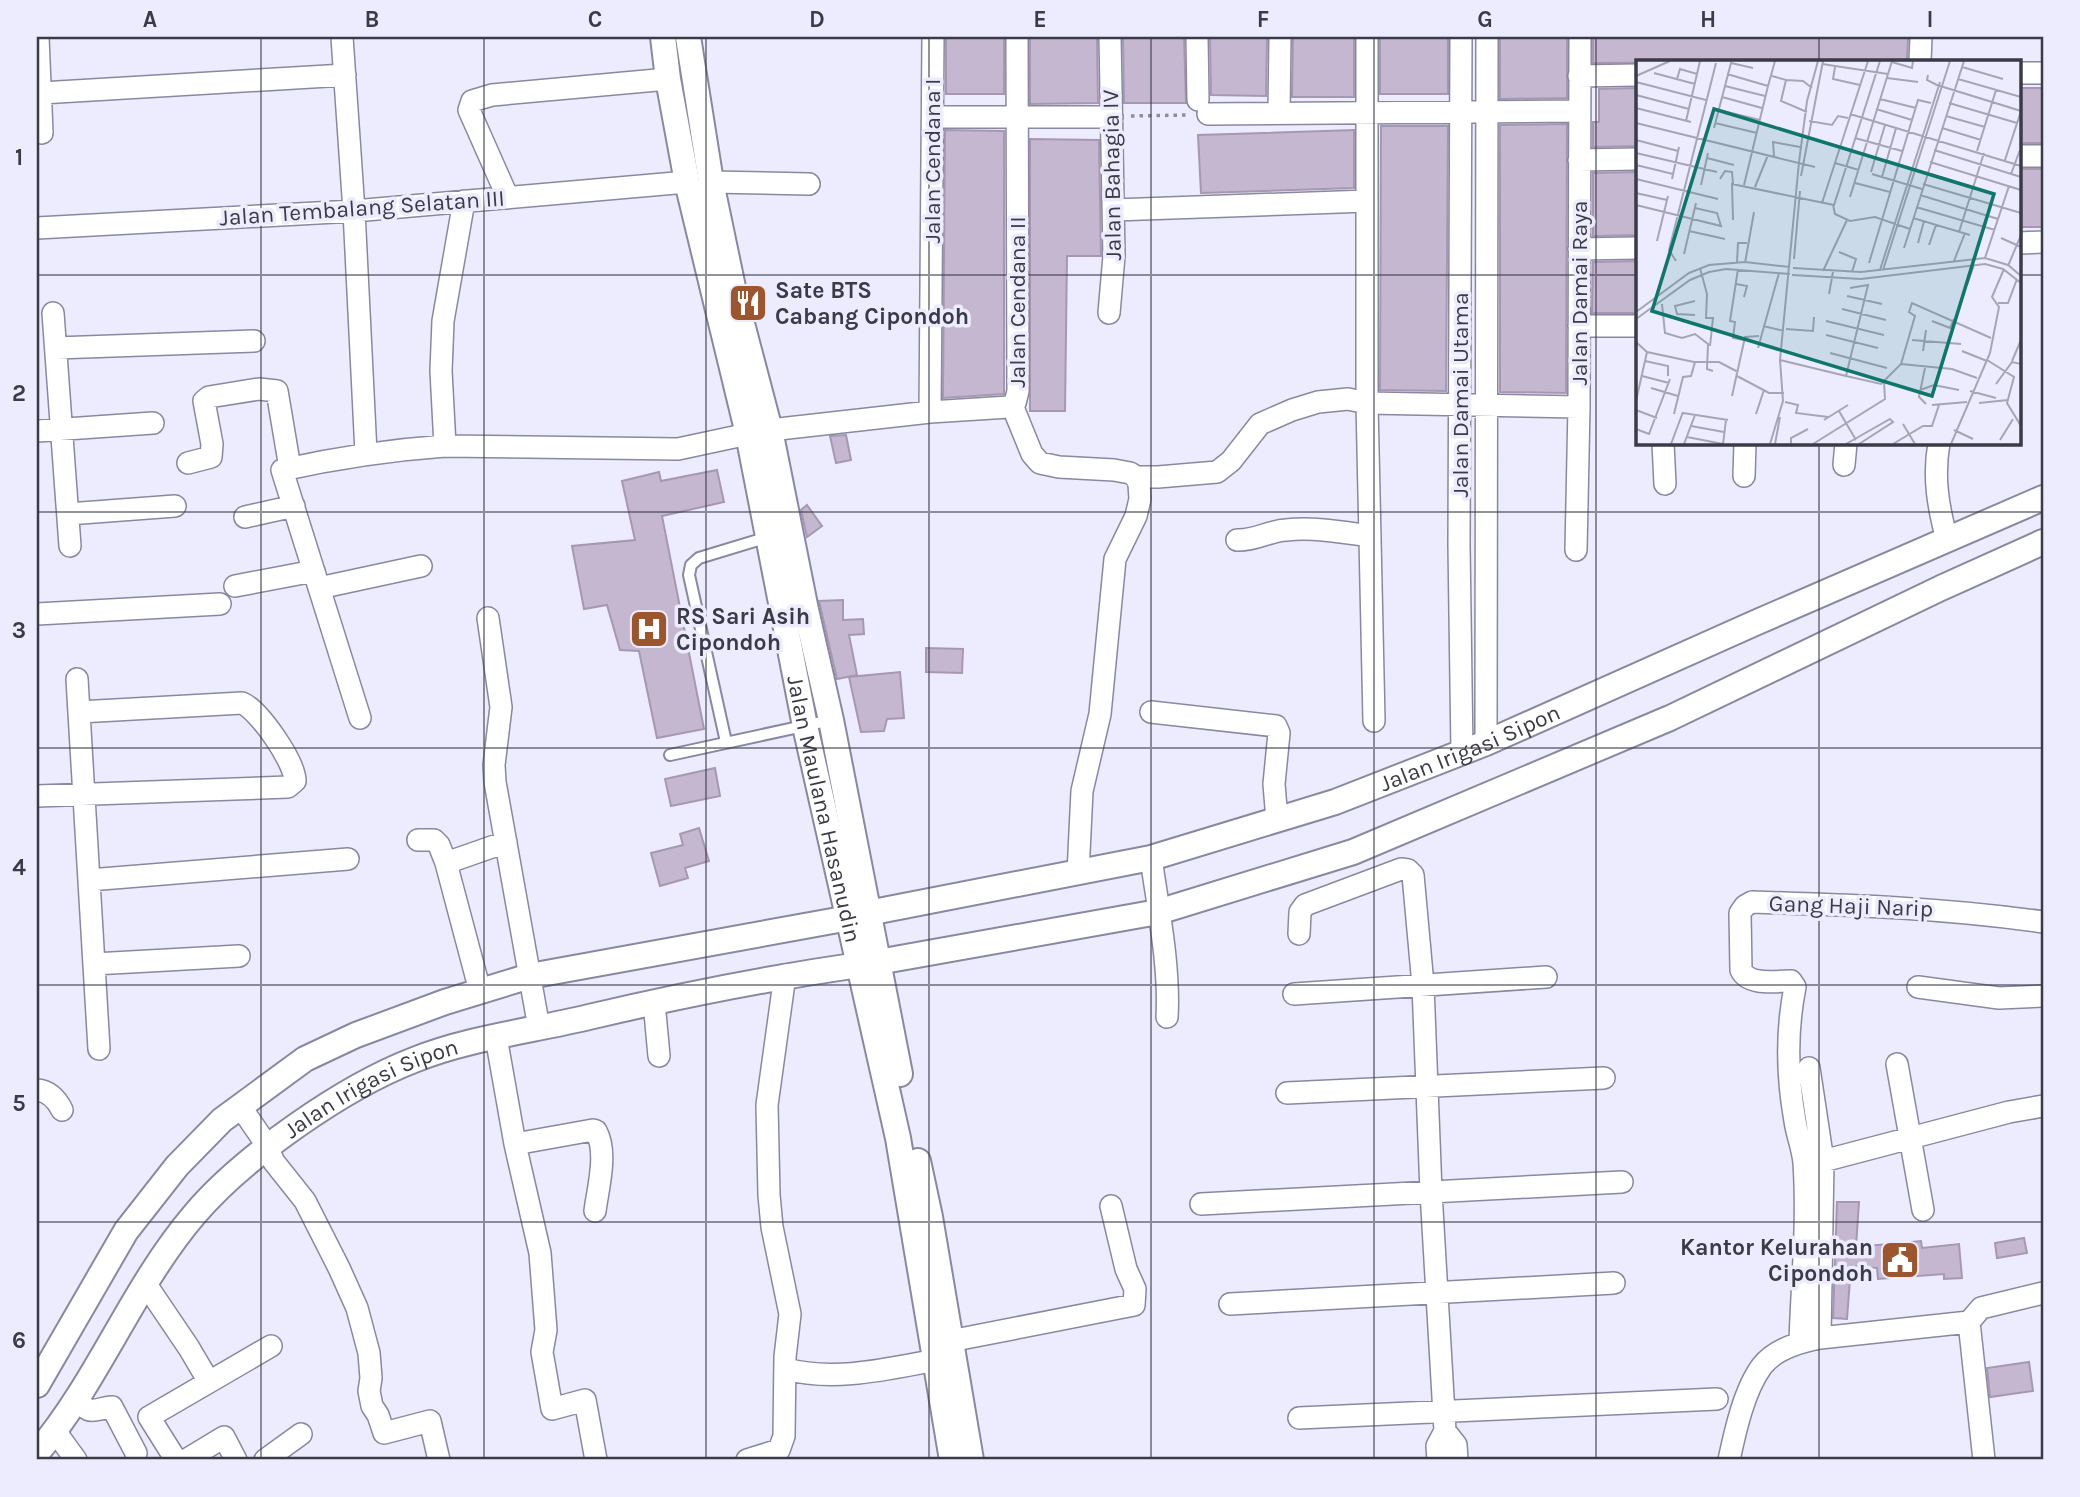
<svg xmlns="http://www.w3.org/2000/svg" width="2080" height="1497" viewBox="0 0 2080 1497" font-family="Karla,sans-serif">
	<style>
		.building { fill: #c6b7d1; stroke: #a698b1; stroke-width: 2 }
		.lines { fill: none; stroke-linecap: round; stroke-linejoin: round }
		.service-casing { stroke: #8888a2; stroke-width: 14 }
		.minor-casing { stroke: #8888a2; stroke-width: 24 }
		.tertiary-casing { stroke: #8888a2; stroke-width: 28 }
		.path { stroke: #8d8d9c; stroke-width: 3.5; stroke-dasharray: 3.5 5; stroke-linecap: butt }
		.service { stroke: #fff; stroke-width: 10 }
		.minor { stroke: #fff; stroke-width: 21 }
		.tertiary { stroke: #fff; stroke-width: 24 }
		.grid { fill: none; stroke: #3b3b47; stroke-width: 2; stroke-opacity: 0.55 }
		.labels { text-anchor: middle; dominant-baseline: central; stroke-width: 7; stroke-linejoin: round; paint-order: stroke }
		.street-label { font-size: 23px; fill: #3b3b47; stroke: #ececfe }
		.poi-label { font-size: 23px; font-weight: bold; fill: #3b3b47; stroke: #ececfe; text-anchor: start }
		.inset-road { fill: none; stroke: #a5a5b5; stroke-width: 2 }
		.view { fill: #0f766e; fill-opacity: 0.15; stroke: #0f766e; stroke-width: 3.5 }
		.inset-edge { fill: none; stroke: #3b3b47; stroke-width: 3.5 }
		.neatline { fill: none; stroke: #3b3b47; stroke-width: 2.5 }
		.grid-label { font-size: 23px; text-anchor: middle; font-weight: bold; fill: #3b3b47 }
	</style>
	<rect width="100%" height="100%" fill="#ececfe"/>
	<path class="building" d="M946,37l58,1v56h-58z
		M1030,37h67l1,66 -68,1z
		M1123,37h61l2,66h-62z
		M1210,37h57l-1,59 -55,-1z
		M1293,37h61v60h-62z
		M1380,37l68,1v56h-68z
		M1500,37h67v61l-67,1z
		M1593,37h315l-1,24 -314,2z
		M1637,88v58l-44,1v-25h6v-33z
		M2019,88h24v55h-24z
		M1567,124l-1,269 -66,-1v-267z
		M1381,126h67l-2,265 -66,-1z
		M945,130l59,1v263l-61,4z
		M1354,130v58l-153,5 -3,-58z
		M1030,139l69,1 2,116h-34l-2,155h-35z
		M2019,169h24v58h-24z
		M1637,172v63l-44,1v-63z
		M1637,261v52h-45l1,-51z
		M846,435l5,25 -15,3 -6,-27z
		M717,470l7,32 -62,14 42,213 -47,9 -18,-87 -19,-1 -13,-45 -23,4 -12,-63 63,-6 -13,-59 37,-9 2,9z
		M807,505l15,21 -15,11 -6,-27z
		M843,600v20l20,-1 1,15 -15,1 8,40 -20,4 -18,-78z
		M926,648l37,1 -1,24 -36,-1z
		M900,672l4,46 -17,1 -3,12 -23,1 -12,-55z
		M715,768l5,28 -49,10 -6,-27z
		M699,828l10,33 -24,7 3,10 -28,8 -9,-33 32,-8 -3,-11z
		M1837,1202h22l-3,45 65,-6 1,7 37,-4 3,34 -18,1v-5l-66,5 -1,-11 -26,-2 -4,53 -14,-1z
		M2024,1238l3,15 -30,5 -2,-15z
		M2029,1362l4,29 -43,6 -3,-29z"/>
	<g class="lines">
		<g class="service-casing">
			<path id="service" d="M726,742l-37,-167 2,-10 8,-7 69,-21
				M670,755l161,-35"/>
		</g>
		<g class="minor-casing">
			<path id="minor" d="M38,37l4,96
				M342,37l12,174 12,242
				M1197,37l1,63
				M1367,37v366l7,318
				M1461,37l-2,508 3,207
				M1920,61l1,-24
				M2019,73h24
				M1579,76l58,-1
				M41,93l304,-18
				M1279,113l1,-76
				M1208,114l370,-3
				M933,117h179
				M2019,156h24
				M1579,160l58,-1
				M711,182l98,2
				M508,198l-39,-88 3,-9 20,-6 176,-16
				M1114,210l253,-9
				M37,228l317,-17 333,-29
				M2019,243l24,-1
				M1579,249l58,-1
				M53,313l17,233
				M1109,313l5,-57 -4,-219
				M1579,326h58
				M56,348l198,-7
				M1012,405l20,49 8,9 19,4 55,3 16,3 6,4h22l59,-5 14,-11 29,-37 32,-14 26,-8 30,-3 19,4 212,4
				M930,412l3,-375
				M770,430l160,-18 79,-5 6,-4 3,-12 -1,-354
				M37,431l116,-8
				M1663,443l2,41
				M1939,443c-6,34 -1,63 8,97
				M445,446l-4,-75 2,-50 21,-120
				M188,463l23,-6 1,-13 -8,-43 5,-4 50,-8 18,2 13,77
				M1844,465l2,-22
				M1744,476l1,-33
				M68,514l107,-8
				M245,517l49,-11
				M1237,540c18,1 31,-9 49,-10 28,-3 56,2 84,6
				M1576,550l3,-143 1,-370
				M235,586l79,-15
				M319,588l102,-22
				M37,614l183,-10
				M488,618l13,89 -7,58 1,17 44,246
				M77,679l22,370
				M1151,712l125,14 3,7 -5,51 3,36
				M360,718l-78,-248c54,-12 108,-20 163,-24l233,3 70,-15
				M1486,743l1,-706
				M37,796l251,-9 7,-6c0,-19 -36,-71 -53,-78l-163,9
				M418,840h16l5,5 7,18
				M1151,858c7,50 19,109 16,159
				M1078,873l4,-82 18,-77 15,-155 21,-43 4,-17 -1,-15 -3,-7
				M89,880l259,-21
				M1299,934l1,-22 5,-7 96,-36 7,1 5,5 10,110 8,207 14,239 -8,15 1,14
				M94,964l145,-8
				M1918,987l81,11 44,-2
				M480,991l-34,-128 60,-21
				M1294,994l252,-17
				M654,1002l5,54
				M496,1037l19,107 25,109 6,77 -4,22 10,57 33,-9 11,60
				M1897,1064l26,146
				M1809,1068l14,93 -3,177
				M37,1090c12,1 20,10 25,20
				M1287,1093l317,-15
				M240,1106l24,35 10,21 31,39 34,67 18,40 12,45 2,25 -2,13 3,15 6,9 6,18 46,-12 9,39
				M515,1144l78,-14 3,1c12,21 2,57 -1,80
				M1823,1161l186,-49 34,-6
				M1201,1204l421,-22
				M145,1283l44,65 20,34
				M1230,1304l384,-21
				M1969,1322l15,138
				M950,1341l184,-36 1,-16 -9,-20 -15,-63
				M1800,1341c2,-59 8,-119 4,-178 -1,-14 -7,-28 -9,-42 -8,-45 -9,-89 0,-134l-4,-6c-16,0 -42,5 -50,-11l-1,-57 5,-7 7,-4c99,3 193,6 291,20
				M786,1369c49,13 101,0 150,-9
				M78,1398c11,19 15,11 34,9l24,46
				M1299,1418l418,-19
				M55,1431l21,29
				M1445,1431l11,14 1,15
				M176,1460l-27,-43 122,-71
				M186,1460l38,-23 12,23
				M265,1460l36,-26
				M747,1460l32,-10 5,-14 1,-79 5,-43 -18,-87 -3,-32 -2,-90 18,-130
				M1729,1460c6,-28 15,-70 33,-94 13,-17 37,-24 58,-28l149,-16 12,-14 62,-15"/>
		</g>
		<g class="tertiary-casing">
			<g id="tertiary">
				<path id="s1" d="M663,37l5,42 19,103 61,252 57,292 93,412 54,322"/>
				<path d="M688,37l23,145 24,115 35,133 36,180 25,110 69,354"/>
				<path id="s2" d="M868,913l283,-55 184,-56 151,-59 269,-120 288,-125"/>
				<path d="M878,962l280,-50 195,-60 317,-134 271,-130 102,-46"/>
				<path d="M918,1161l12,56 41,243"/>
				<path d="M37,1385l89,-154 51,-65 45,-46 83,-61 51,-24 89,-33 85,-26 319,-58"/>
				<path id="s3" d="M37,1453c62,-73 95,-165 157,-238 49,-58 150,-128 220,-155 55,-22 117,-29 175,-43 89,-21 179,-39 270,-52"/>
			</g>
		</g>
		<path class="path" d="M1131,116l56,-1"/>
		<use href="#service" class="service"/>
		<use href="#minor" class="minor"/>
		<use href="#tertiary" class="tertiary"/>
	</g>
	<path class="grid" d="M261,37v1423M484,37v1423M706,37v1423M929,37v1423M1151,37v1423M1374,37v1423M1596,37v1423M1819,37v24M37,275h1600M2019,275h24M1819,443v1017M37,512h2006M37,748h2006M37,985h2006M37,1222h2006"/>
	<defs>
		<g id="restaurant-square" transform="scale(2.0125)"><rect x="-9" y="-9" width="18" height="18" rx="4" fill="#9c552c" stroke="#ececfe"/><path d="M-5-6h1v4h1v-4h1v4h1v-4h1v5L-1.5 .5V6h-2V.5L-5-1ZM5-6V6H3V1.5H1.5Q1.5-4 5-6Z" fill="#fff"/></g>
		<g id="hospital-square" transform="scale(2.0125)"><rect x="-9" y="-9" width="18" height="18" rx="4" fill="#9c552c" stroke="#ececfe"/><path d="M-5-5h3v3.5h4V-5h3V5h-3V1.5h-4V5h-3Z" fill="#fff"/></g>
		<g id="civic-square" transform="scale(2.0125)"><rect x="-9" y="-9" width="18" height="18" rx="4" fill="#9c552c" stroke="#ececfe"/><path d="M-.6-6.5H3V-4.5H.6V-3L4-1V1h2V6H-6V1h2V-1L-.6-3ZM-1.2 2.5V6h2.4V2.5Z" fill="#fff"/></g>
	</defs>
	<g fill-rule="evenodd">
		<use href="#restaurant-square" x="748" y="303"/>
		<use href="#hospital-square" x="649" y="629"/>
		<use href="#civic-square" x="1900" y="1260"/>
	</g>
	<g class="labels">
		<g class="street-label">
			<text transform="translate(932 161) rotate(-90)">Jalan Cendana I</text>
			<text transform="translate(1112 175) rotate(-91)">Jalan Bahagia IV</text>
			<text transform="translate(362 208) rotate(-4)">Jalan Tembalang Selatan III</text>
			<text transform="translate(1579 293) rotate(-90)">Jalan Damai Raya</text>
			<text transform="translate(1017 302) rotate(-90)">Jalan Cendana II</text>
			<text transform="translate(1460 395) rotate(-90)">Jalan Damai Utama</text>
			<text stroke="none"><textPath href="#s2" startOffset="626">Jalan Irigasi Sipon</textPath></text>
			<text stroke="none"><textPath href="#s1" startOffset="789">Jalan Maulana Hasanudin</textPath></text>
			<text transform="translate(1851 906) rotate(2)">Gang Haji Narip</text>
			<text stroke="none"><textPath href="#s3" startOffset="506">Jalan Irigasi Sipon</textPath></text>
		</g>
		<g class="poi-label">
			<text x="775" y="290">Sate BTS<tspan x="775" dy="26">Cabang Cipondoh</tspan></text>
			<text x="676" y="616">RS Sari Asih<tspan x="676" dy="26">Cipondoh</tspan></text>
			<text x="1873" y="1247" text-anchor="end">Kantor Kelurahan<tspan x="1873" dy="26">Cipondoh</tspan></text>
		</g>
	</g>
	<g transform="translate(1636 60)">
		<rect width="385" height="385" fill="#ececfe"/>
		<path class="inset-road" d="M256,2l20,6 1,-7M186,4l66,10M199,7l-2,12 27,6M326,7l41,12M18,13l41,11M91,14l41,12 -24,99M292,15l-1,5 10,5 84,26 -16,49M0,16l34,-15M136,16l14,4 -5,21 26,11M251,18l31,4M41,19l3,-10 17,5M322,19l63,18M150,20l17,1 9,7M0,22l70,18M89,26l40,10M132,26l7,-25M0,35l53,14M86,37l40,11M244,39l36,9M313,43l68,20M0,48l55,14M240,49l36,11M83,50l41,10M214,54l171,52M310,56l39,11M50,61l14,-60M173,61l23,4 6,-9 10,2M0,63l179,44M79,63l42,10M78,68l17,-65 22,5M306,68l39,12M219,78l47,13M0,80l42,11M298,90l87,27M341,91l19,-61M0,93l81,19M138,96l-1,-14 27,5M71,98l27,7M294,102l91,28M199,103l24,7M0,105l37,9M235,112l14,-47M291,113l46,14M236,114l50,15M375,114l9,-24M165,116l22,-115M246,117l14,-49M0,119l82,20M36,119l7,-32M84,119l5,-8 7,1 1,12M219,123l35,9M287,124l98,29M65,125l7,-32M119,127l13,-32M0,133l31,7M284,135l78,24M214,137l42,-136M186,143l46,-142M0,145l85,21 -4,-13 -22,-5M197,145l2,9 15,7 25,-4 35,12M280,147l79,23M277,158l57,17M97,160l-1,-36 102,21 46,-144M53,171l36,8M323,172l25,-79M365,178l20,9M21,181l11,-45M282,183l6,-22M293,185l7,-20M268,188l60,-187M203,192l17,7 -4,13M48,194l12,-51M349,198l24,-72M158,199l6,-68M40,201l-7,-11 47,-187M318,201l11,-28M101,202l1,-19h9M109,203l9,-51M233,203l49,-163 13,3M372,206l13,-31M64,208l7,26 -1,24h7l-3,28M157,208l68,4 124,-14 23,7 13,11M102,209l-8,52 5,1 -2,16 11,2M244,210l60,-188M247,210l67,-209M187,211l24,-51M156,215l69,4 124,-15 18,5 18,14M100,224l11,2 -3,11M331,225l7,-20M214,228l18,-3 -22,91 35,8 20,-20 14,-48 -6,-4 3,-9 79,35M193,234l4,-22M211,236l35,8M59,241l-20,5 2,8 18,1M362,243h10l9,-24M26,244l3,29 17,5 13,-4 13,10 -1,25 6,2M206,249l44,11M0,252l53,-39 20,-8 36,-3 45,5M0,259l54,-39 19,-8 17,-3 64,5M190,261l58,14M296,261l18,7 4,-9M127,266l21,5M150,269l27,2 1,-14M190,275l52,13M276,280l49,4M0,282l11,10 47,10M122,288l21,-75M287,291l3,-21M326,291l25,10M194,293l57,15M144,300l66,16M351,300l27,17 -7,26 14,23M9,301l23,5v10M376,301l9,-21M265,304l51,5 25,9M289,308l-6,29 7,7M6,316l27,7M101,316l32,17h15M360,324l16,-22 9,2M15,328l27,8M284,330l14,-5 25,5M334,331l26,7M96,336l13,-59 14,-1M0,341l11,-49M149,342l13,3 -2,8 32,4M343,343l29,-3M296,345l35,-3M0,350l21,8M203,351l17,29M47,353l45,7M38,354l9,-37 8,-1 4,-14h24l19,10M120,354l8,-24M188,360l24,-15M267,364l12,20M55,366l33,6M0,369l13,5 21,-55M318,370l19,9M51,377l36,7M364,380l13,-21M35,384l12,-32M48,384l11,-29M87,384l3,-24M134,384l13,-43 -3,-41 19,-198 8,-61 11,-40M139,384l5,-27M155,384v-6l17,-9M177,384l72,-45 -1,-18M210,384l44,-25 3,3 -34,22M257,384l30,-18h9l7,-21M315,384l39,-91 9,-46 -7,-10 12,-28"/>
		<path class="view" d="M78,49l280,85 -62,202 -280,-85z"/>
		<rect width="385" height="385" class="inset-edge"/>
	</g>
	<rect width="2080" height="1497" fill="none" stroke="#ececfe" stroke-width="77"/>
	<rect x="38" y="38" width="2004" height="1420" class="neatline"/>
	<g class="grid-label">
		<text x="150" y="27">A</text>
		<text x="372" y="27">B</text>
		<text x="595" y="27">C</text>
		<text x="817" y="27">D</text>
		<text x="1040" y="27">E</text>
		<text x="1263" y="27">F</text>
		<text x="1485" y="27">G</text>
		<text x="1708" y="27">H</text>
		<text x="1930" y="27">I</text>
		<text x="19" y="165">1</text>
		<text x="19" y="401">2</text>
		<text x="19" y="638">3</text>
		<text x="19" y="875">4</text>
		<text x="19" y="1111">5</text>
		<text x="19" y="1348">6</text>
	</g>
</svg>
